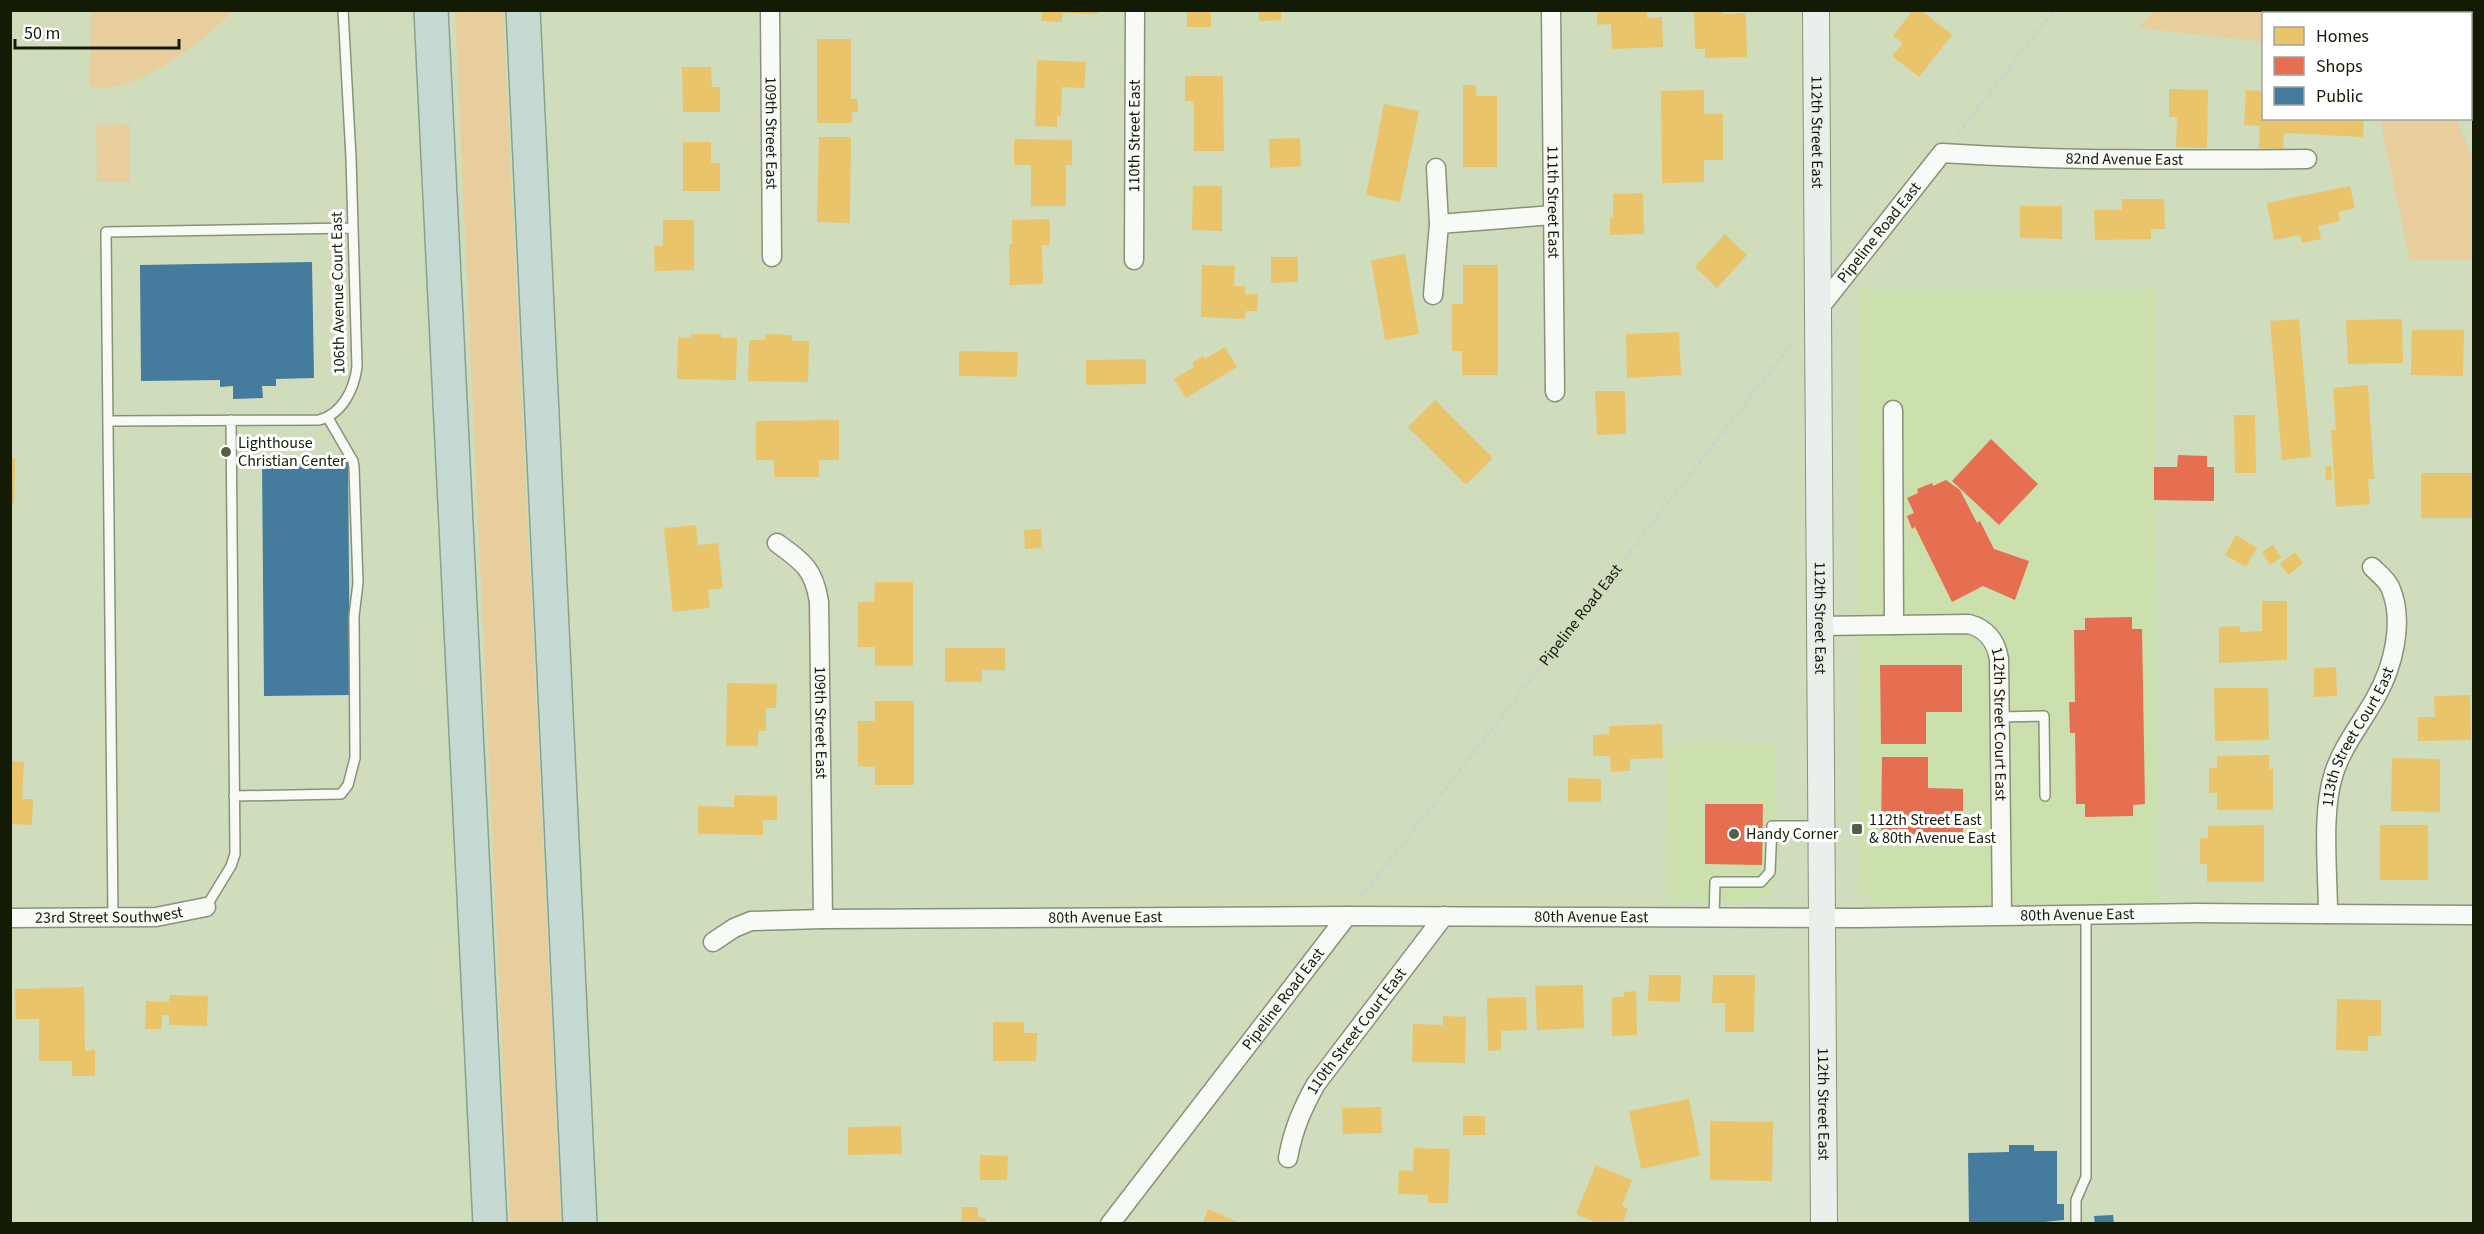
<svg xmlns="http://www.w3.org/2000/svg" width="2484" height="1234" viewBox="0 0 2484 1234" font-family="'Source Sans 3',sans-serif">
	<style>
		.built { fill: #cbe0ac }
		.green { fill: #e8cd9d }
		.homes { fill: #e9c46a }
		.shops { fill: #e76f51 }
		.public { fill: #457b9d }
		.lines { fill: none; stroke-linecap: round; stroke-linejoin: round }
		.service-casing { stroke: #889279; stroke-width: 12 }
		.minor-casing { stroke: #889279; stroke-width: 21 }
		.secondary-casing { stroke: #889279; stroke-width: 28 }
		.motorway-casing { stroke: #89a28f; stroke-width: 36 }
		.path { stroke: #cfd3c9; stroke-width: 4; stroke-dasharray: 4.5 3; stroke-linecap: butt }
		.service { stroke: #f8faf5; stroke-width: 9 }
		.minor { stroke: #f8faf5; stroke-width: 18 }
		.secondary { stroke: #e9f0eb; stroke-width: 26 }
		.motorway { stroke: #c6dad3; stroke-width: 33 }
		.poi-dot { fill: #555f45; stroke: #fff; stroke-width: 2 }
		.labels { text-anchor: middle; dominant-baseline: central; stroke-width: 6; stroke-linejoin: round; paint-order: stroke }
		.street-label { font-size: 16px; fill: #131b05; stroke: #fff }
		.poi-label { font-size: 16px; fill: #131b05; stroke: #fff; text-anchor: start }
	</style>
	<rect width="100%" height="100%" fill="#cfddbc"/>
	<path class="built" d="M2155,289l3,614 -283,2 -15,-17v-598z
		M1776,744l1,128 -8,22 -15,8h-85l-1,-157z"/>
	<path class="green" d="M91,11v-1l141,1c-23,28 -83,70 -120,76 -7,1 -16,0 -23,0z
		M455,11h48l58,1212h-51z
		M2153,11h320v54h-2l-1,-51h-206l-1,28 -124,-14z
		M2380,119h76l17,39v102h-63z
		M130,124v58h-33l-1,-57z"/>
	<path class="homes" d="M1042,10h56v4l-36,-1v9l-21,-1z
		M1187,10h24v17h-24z
		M1259,10h22v10l-22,1z
		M1597,10h50v8l15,-1 1,30 -51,2 -1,-25 -14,1z
		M1694,10h28v4l24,-1 1,44 -42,1v-9h-10z
		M1913,10h8l31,25 -33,42 -27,-21 11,-13 -10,-7z
		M817,39h34v60h7v13h-6v11h-35z
		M1037,60l49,2 -2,26 -22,-1 -1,29h-4v11l-22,-1z
		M682,67h29l1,20h8v25h-37z
		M1185,76h38l1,75h-30v-50h-9z
		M1463,85h13v11h21v71h-34z
		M2169,89l39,1 -1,58 -31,-1 1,-30h-8z
		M1704,90v24h19v46h-19v22l-42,1 -1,-92z
		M2246,90l18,1v27h100l-1,19 -79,-4 -1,16 -24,-1 1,-22 -16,-1z
		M1384,104l35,7 -19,91 -34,-7z
		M819,137h32l-1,86 -33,-1z
		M1300,138l1,28 -31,2 -1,-29z
		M1014,139l58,1v25h-6v41h-35v-41h-17z
		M683,142h28v21h9v28h-37z
		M1193,186h29v45l-30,-1z
		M2350,186l5,22 -17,4 2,9 -22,5 3,13 -19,4 -2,-8 -26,5 -7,-37z
		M1643,193l1,41 -34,1v-18h3v-23z
		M2122,199h42l1,30h-14v10l-56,1 -1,-30h28z
		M2020,206h42v33l-42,-1z
		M1050,219v26h-8l1,39 -33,1 -1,-41h3v-24z
		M663,220h31v50l-39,1 -1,-25h9z
		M1725,234l22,21 -30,33 -22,-21z
		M1405,254l14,80 -34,6 -14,-80z
		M1271,257h27v25l-27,1z
		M1202,265l33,1 -1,20h11v8h13l-1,17h-11l-1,8 -44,-2z
		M1463,265h35v110h-36v-24h-10v-47h11z
		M2299,319l12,138 -29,3 -12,-139z
		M2402,319l1,44 -55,1 -2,-44z
		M2412,330h52l-1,46 -52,-1z
		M1679,332l2,43 -54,3 -1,-44z
		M691,334h30v4h16l-1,42 -59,-1 1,-42 13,1z
		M765,334l27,1v6h17l-1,41 -60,-1 1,-41h16z
		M1225,347l12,20 -51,31 -12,-19 20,-12 -2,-4 11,-7 2,3z
		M959,351l59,1 -1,25 -58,-1z
		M1146,359v25l-60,1v-25z
		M2368,385l6,94h-6l2,25 -34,3 -5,-77h5l-3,-42z
		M1595,391h30l1,43 -29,1z
		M1435,400l58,58 -27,27 -58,-58z
		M2234,415h21l1,58h-21z
		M839,420v40h-20v17h-45v-17h-18v-39z
		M10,458h5l-1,45h-4z
		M2325,466h6l1,14h-6z
		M2421,473h52v45h-52z
		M696,525l2,20 20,-2 5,45 -15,2 2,18 -37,4 -9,-84z
		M1041,529l1,19 -17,1 -1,-19z
		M2236,535l21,13 -11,19 -21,-12z
		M2273,545l8,13 -11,7 -8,-13z
		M2295,552l8,11 -15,12 -8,-11z
		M875,582h38v84h-38v-19h-17v-45h16z
		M2262,601h25v59l-68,3v-36l21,-1v6l22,-1z
		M945,648h60v22h-23v12h-37z
		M2336,667l1,29 -23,1v-29z
		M727,683l50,1 -1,24h-10v23h-8v15h-32z
		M2214,688h54l1,52 -54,1z
		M2470,695l1,45 -53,1v-24h17l-1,-21z
		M875,701h39v84h-39v-18l-17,-1v-45h17z
		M1662,724l1,34 -33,1v12l-19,1 -1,-16h-17v-21l16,-1v-8z
		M2269,755v14h4v41h-56v-17h-8v-25h8v-12z
		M2392,758l48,1v53l-49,-1z
		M10,761l14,1 -2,37h11l-1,26 -22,-1z
		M1568,778l33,1v23h-33z
		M734,795l43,1v24h-14v15l-65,-1v-28l36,1z
		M2264,825v57h-57v-18h-7v-26h8v-12z
		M2380,825h48v55h-48z
		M1649,975h32l-1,27 -32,-1z
		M1713,975h42l-1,57h-29v-29h-13z
		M1583,985l1,43 -47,2 -2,-44z
		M84,987l1,64 10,-1v26h-23v-15h-33v-42h-23l-1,-30z
		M1636,991l1,44 -25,1v-39h12v-5z
		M170,995l38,1 -1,30 -38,-1v-10h-7v14h-17l1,-28 23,1z
		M1526,997l1,33 -26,1v19l-13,1 -1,-53z
		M2337,999l44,1v36h-13v15l-32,-1z
		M1443,1016l23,1 -1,46 -53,-1 1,-38 30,1z
		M993,1022h31v11h13l-1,28h-43z
		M1689,1099l11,57 -59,13 -12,-58z
		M1381,1107l1,26 -39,1 -1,-26z
		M1463,1116h22v19h-22z
		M1710,1121l63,1 -1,59 -62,-1z
		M901,1126l1,28 -54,1v-28z
		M1414,1148l36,1 -2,54h-20v-8l-30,-1 1,-24 14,1z
		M980,1155l28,1 -1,24h-27z
		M1596,1165l36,15 -10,26 6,3 -6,15h-23l-23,-10z
		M962,1207h16v10l8,1v6h-25z
		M1208,1209l34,15h-40z"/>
	<path class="shops" d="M1991,439l47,45 -39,41 -47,-44z
		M2178,455l29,1v11h7v34l-60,-1v-33h23z
		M1946,480l14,10 17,33 3,-2 14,28 35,12 -14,39 -32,-14 -31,16 -37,-75 -3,2 -5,-13 7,-3 -7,-15 11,-5 -1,-4 15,-6 1,3z
		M2132,617v12h10l3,175 -12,1v11l-48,1v-13h-9l-1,-71h-5l-1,-31h6l-1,-72h11v-12z
		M1880,665h82v47h-36v32h-45z
		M1882,757h46v31l35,1v46l-82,-1z
		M1705,804h58l-1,61 -57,-1z"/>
	<path class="public" d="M312,262l2,116 -38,1v7h-14l1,12 -30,1v-13l-13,1v-7l-79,1 -1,-116z
		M348,459l2,236 -86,1 -2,-236z
		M2009,1145h25v6h23v53h7v16l-39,4h-56l-1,-71 41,-1z
		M2113,1215l1,9h-19l-1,-8z"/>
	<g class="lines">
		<g class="service-casing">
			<path id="service" d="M109,421l210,-1c23,-6 35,-30 38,-53l-6,-209 -8,-148
				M2000,717l44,-1 1,80
				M234,796l107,-2 7,-9 7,-27 -1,-142 4,-33 -4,-116 -1,-6 -25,-43
				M206,907l25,-41 4,-12 -4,-434
				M113,917l-7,-685 247,-4
				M1714,919l1,-37h46l9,-10 2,-46h46
				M2076,1224v-24l10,-23v-263"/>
		</g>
		<g class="minor-casing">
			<g id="minor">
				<path id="s2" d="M770,10l2,247"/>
				<path id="s3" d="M1551,10l4,382"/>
				<path d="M1436,168l3,56 114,-9"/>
				<path id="s4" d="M1134,260l1,-250"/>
				<path d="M1433,295l6,-71"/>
				<path id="s5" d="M1817,311l125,-158c122,8 243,7 365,6"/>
				<path d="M1893,410l1,215"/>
				<path id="s6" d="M777,543c26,19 37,26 42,59l4,317"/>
				<path id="s7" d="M1819,626l150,-2c18,5 27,17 30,35l3,256"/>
				<path id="s8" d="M2328,914c0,-42 -7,-102 6,-141 9,-28 28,-50 42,-76 17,-30 29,-76 14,-110 -4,-8 -12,-14 -18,-20"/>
				<path id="s9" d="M10,918l146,-1 50,-10"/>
				<path id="s10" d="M713,942l21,-14 17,-7 72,-2 524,-3 512,2 337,-5 278,2"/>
				<path id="s11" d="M1288,1158c5,-28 14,-49 28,-74l128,-168"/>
				<path id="s12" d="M1110,1224l237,-308"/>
			</g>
		</g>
		<g class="secondary-casing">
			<g id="secondary">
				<path id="s13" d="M1816,10l8,1214"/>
			</g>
		</g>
		<g class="motorway-casing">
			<path id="motorway" d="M431,10l59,1214
				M523,10l57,1214"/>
		</g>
		<g class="path">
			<path d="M1958,134l96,-124"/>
			<path id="s1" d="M1362,896l432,-555"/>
		</g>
		<use href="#service" class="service"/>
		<use href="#minor" class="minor"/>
		<use href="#secondary" class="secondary"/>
		<use href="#motorway" class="motorway"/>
	</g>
	<g class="poi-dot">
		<circle cx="226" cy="452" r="6"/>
		<rect x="1851" y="823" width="12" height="12" rx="3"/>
		<circle cx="1734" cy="834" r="6"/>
	</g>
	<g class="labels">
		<g class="street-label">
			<text stroke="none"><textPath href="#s13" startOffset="122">112th Street East</textPath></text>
			<text stroke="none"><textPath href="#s2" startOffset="123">109th Street East</textPath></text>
			<text stroke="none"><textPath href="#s4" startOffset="124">110th Street East</textPath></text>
			<text stroke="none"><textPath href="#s5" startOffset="384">82nd Avenue East</textPath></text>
			<text stroke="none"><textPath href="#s3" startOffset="192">111th Street East</textPath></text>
			<text stroke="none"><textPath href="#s5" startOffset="100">Pipeline Road East</textPath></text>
			<text transform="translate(338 293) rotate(-91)">106th Avenue Court East</text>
			<text stroke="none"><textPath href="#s1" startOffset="356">Pipeline Road East</textPath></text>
			<text stroke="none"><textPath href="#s13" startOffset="608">112th Street East</textPath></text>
			<text stroke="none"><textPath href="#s6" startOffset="196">109th Street East</textPath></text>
			<text stroke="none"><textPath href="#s7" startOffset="264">112th Street Court East</textPath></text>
			<text stroke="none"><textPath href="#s8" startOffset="184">113th Street Court East</textPath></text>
			<text stroke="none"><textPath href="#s9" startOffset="99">23rd Street Southwest</textPath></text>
			<text stroke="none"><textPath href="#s10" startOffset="1370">80th Avenue East</textPath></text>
			<text stroke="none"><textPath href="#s10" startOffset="884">80th Avenue East</textPath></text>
			<text stroke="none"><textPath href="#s10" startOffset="398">80th Avenue East</textPath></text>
			<text stroke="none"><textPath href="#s12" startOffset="284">Pipeline Road East</textPath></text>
			<text stroke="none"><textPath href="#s11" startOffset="146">110th Street Court East</textPath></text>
			<text stroke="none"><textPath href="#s13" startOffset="1094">112th Street East</textPath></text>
		</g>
		<g class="poi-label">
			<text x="238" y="443">Lighthouse<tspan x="238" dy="18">Christian Center</tspan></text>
			<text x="1869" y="820">112th Street East<tspan x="1869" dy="18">&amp; 80th Avenue East</tspan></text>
			<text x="1746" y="834">Handy Corner</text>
		</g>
	</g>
	<rect width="2484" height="1234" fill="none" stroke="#131b05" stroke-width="24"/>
	<rect x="2262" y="12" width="210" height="108" fill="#ffffff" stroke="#a1a49b" stroke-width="1.5"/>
	<rect x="2274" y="27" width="30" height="18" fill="#e9c46a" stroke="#a1a49b" stroke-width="1.5"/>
	<text x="2316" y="42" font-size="18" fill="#131b05">Homes</text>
	<rect x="2274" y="57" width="30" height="18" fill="#e76f51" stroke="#a1a49b" stroke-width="1.5"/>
	<text x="2316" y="72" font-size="18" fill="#131b05">Shops</text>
	<rect x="2274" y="87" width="30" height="18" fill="#457b9d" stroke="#a1a49b" stroke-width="1.5"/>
	<text x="2316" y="102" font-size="18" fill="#131b05">Public</text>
	<path d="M15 39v9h164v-9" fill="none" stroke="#131b05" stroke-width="3"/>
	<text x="24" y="39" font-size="18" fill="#131b05" stroke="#ffffff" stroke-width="4.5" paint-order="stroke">50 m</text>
</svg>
